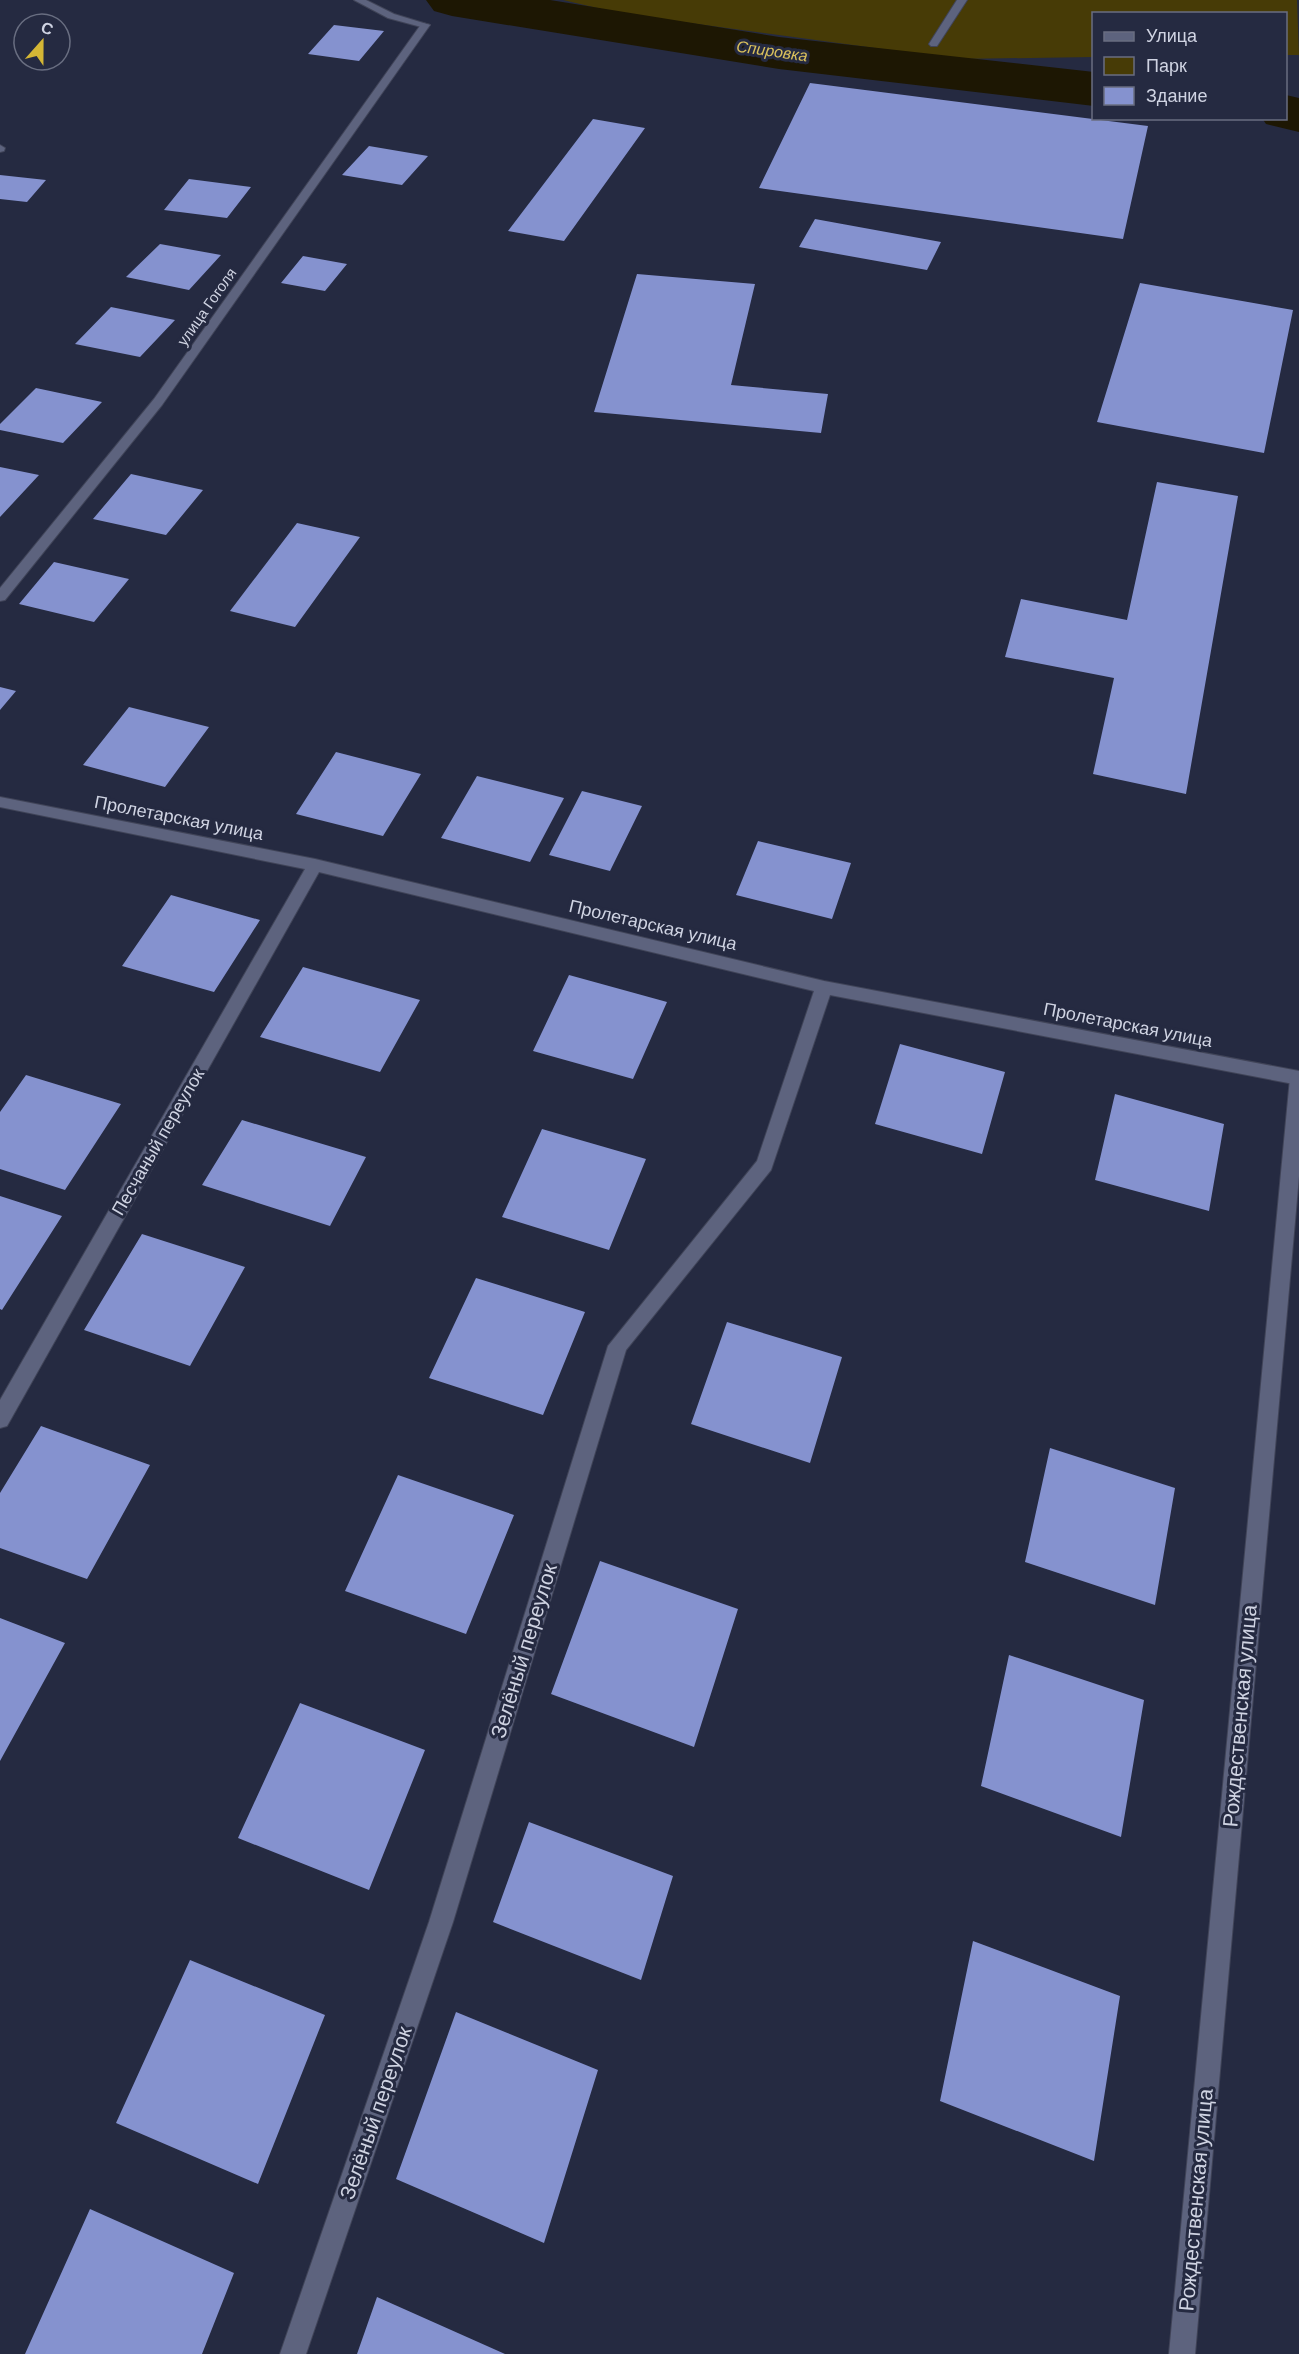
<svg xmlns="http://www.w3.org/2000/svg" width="1299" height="2354" viewBox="0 0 1299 2354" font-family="'DM Sans',sans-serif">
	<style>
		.green { fill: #473b06 }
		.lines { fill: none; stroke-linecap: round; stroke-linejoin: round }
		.river { fill: #1d1703; fill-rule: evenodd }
		.building { fill: #8592cf }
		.service-casing { stroke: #404458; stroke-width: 2 }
		.minor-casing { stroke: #404458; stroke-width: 2 }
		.secondary-casing { stroke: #404458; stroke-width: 2 }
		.service { fill: #5d637e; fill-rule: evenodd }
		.minor { fill: #5d637e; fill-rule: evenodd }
		.secondary { fill: #5d637e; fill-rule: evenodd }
		.labels { text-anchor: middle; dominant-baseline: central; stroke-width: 6; stroke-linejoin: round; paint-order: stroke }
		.far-street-label { font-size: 15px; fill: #cfd3e2; stroke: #252a41 }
		.far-water-label { font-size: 16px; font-style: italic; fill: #d9c05c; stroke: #252a41 }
		.street-label { font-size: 18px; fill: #cfd3e2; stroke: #252a41 }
		.near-street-label { font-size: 21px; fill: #cfd3e2; stroke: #252a41 }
	</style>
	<rect width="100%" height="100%" fill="#252a41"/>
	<path class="green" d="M563,0h734l2,55h-13v-41h-192l-1,43 -136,2 -334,-45z"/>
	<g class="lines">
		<path class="river" d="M426,0h124l229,37 315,35v34l-315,-37 -327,-53 -18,-5z
			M1286,95l13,3v34l-33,-8 -4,-6h24z"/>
	</g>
	<path class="building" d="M334,25l50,6 -25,30 -51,-7z
		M810,83l338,43 -25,113 -364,-51z
		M593,119l52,9 -81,113 -56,-10z
		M369,146l59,10 -26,29 -60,-10z
		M0,175l46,5 -19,22 -27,-3z
		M189,179l62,8 -24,31 -63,-8z
		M815,219l126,23 -14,28 -128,-23z
		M160,244l61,11 -32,35 -63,-13z
		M303,256l44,8 -22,27 -44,-8z
		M637,274l118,10 -24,101 97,9 -7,39 -227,-21z
		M1140,283l153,27 -29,143 -167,-31z
		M111,307l64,13 -35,37 -65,-13z
		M36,388l66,14 -39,41 -63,-13v-6z
		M0,467l39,8 -39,42z
		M131,474l72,16 -37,45 -73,-16z
		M1157,482l81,14 -52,298 -93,-20 21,-96 -109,-21 16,-58 106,21z
		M297,523l63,14 -65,90 -65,-16z
		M54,562l75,17 -35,43 -75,-18z
		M0,687l16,4 -16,19z
		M129,707l80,20 -44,60 -82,-22z
		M336,752l85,22 -38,62 -87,-22z
		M477,776l87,22 -34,64 -89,-24z
		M582,791l60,15 -32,65 -61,-16z
		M758,841l93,22 -19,56 -96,-24z
		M171,895l89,25 -46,72 -92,-26z
		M303,967l117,33 -40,72 -120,-35z
		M569,975l98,27 -34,77 -100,-28z
		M900,1044l105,28 -23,82 -107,-30z
		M26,1075l95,29 -56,86 -65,-21v-57z
		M1115,1094l109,30 -15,87 -114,-31z
		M242,1120l124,37 -36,69 -128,-41z
		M542,1129l104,30 -37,91 -107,-33z
		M0,1196l62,20 -60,94 -2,-1z
		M142,1234l103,33 -55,99 -106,-36z
		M476,1278l109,34 -42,103 -114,-37z
		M727,1322l115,35 -32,106 -119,-39z
		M41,1426l109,39 -63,114 -87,-31v-55z
		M1050,1448l125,40 -20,117 -130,-43z
		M398,1475l116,40 -48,119 -121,-43z
		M600,1561l138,48 -44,138 -143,-53z
		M0,1618l65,25 -65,118z
		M1009,1655l135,45 -23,137 -140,-51z
		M300,1703l125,47 -56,140 -131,-52z
		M529,1822l144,54 -32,104 -148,-58z
		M973,1941l147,55 -26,165 -154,-60z
		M190,1960l135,55 -67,169 -142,-61z
		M456,2012l142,58 -54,173 -148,-64z
		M90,2209l144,64 -32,81h-177z
		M377,2297l128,57h-148z"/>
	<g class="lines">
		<g class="service-casing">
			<path id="service" d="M354,0h12l28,14 36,11 -5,3 -37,-10z
				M957,0h10l-30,46h-6l-2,-2z"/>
		</g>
		<g class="minor-casing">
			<path id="minor" d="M422,23l8,2 -268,380 -157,195 -5,1v-13l154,-189z
				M0,145l5,3 -1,3 -4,1z
				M0,797l315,62 509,122 475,90v14l-469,-90 -59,175 -145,180 -173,572 -147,432h-26l149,-432 179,-576 149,-185 57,-170 -495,-119 -312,554 -7,2v-28l305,-531 -305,-62z"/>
		</g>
		<g class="secondary-casing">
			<path id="secondary" d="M1299,1071v105l-104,1178h-26l121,-1276 3,-5z"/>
		</g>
		<use href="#service" class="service"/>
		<use href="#minor" class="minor"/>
		<use href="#secondary" class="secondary"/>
	</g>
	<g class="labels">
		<g class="far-street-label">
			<text transform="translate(207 307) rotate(-55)">улица Гоголя</text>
		</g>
		<g class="far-water-label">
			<text transform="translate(772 51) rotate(8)">Спировка</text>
		</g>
		<g class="street-label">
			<text transform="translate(179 818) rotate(11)">Пролетарская улица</text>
			<text transform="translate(653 925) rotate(13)">Пролетарская улица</text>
			<text transform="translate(1128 1025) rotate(11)">Пролетарская улица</text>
			<text transform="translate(158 1142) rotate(-60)">Песчаный переулок</text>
		</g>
		<g class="near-street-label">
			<text transform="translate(524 1651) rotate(-73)">Зелёный переулок</text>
			<text transform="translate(1240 1716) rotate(-85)">Рождественская улица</text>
			<text transform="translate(376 2113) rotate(-71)">Зелёный переулок</text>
			<text transform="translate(1196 2200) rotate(-85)">Рождественская улица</text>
		</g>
	</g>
	<rect x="1092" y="12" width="195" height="108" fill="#252a41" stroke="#696e81" stroke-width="1.5"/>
	<rect x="1104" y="32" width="30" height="9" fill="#5d637e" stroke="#696e81" stroke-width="1.5"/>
	<text x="1146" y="42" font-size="18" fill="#cfd3e2">Улица</text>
	<rect x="1104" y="57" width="30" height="18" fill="#473b06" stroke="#696e81" stroke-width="1.5"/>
	<text x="1146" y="72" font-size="18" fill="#cfd3e2">Парк</text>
	<rect x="1104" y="87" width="30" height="18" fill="#8592cf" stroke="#696e81" stroke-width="1.5"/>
	<text x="1146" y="102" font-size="18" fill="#cfd3e2">Здание</text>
	<g transform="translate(42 42) rotate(21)"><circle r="28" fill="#252a41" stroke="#696e81" stroke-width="1.5"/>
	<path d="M0-4.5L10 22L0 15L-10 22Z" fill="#d4b635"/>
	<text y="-9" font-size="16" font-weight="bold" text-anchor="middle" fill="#cfd3e2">С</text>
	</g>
</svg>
